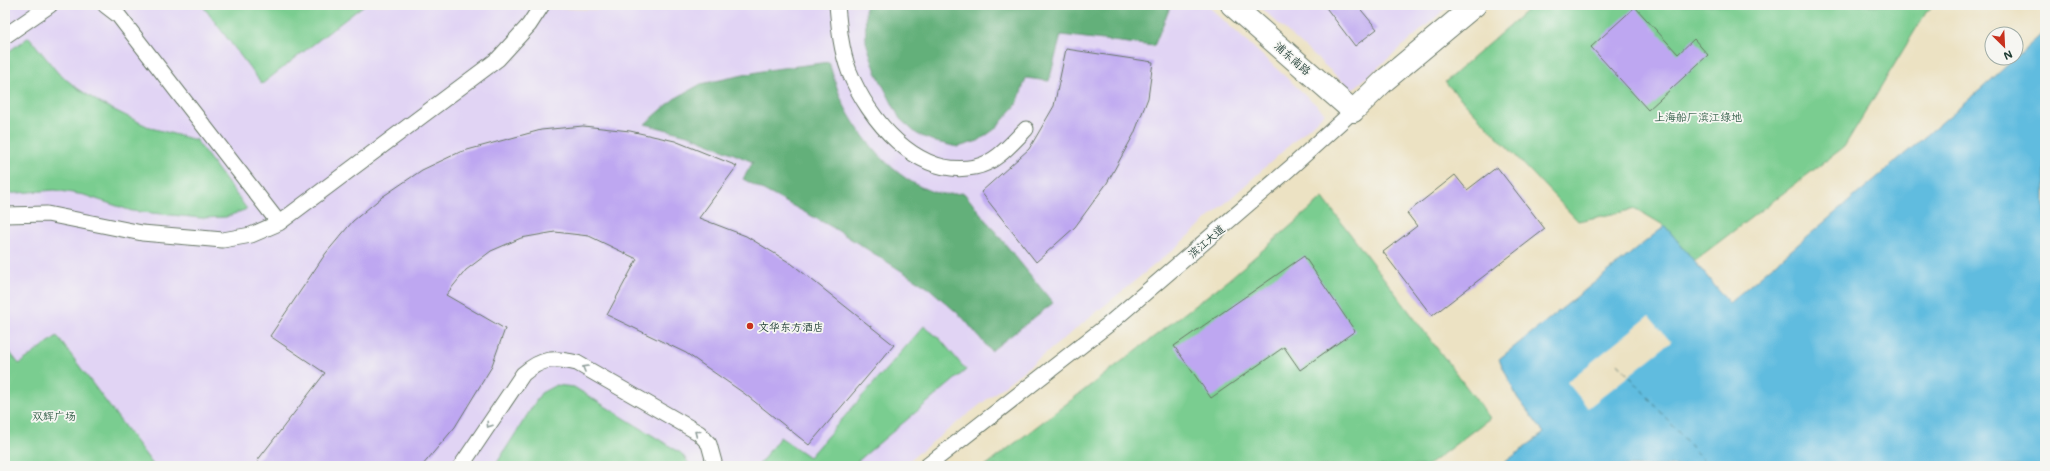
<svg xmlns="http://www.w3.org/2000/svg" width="2050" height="471" viewBox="0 0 2050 471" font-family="Mali,'LXGW WenKai TC',sans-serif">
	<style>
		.built { fill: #e1d4f4 }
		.green { fill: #7acd90; stroke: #4c8562 }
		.forest { fill: #63b07a; stroke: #417657 }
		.water { fill: #61bcdf; stroke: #407c8a }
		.pier { fill: #ece2c3 }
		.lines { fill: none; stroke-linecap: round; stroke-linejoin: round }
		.ferry { stroke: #305d5f; stroke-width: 1; stroke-dasharray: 5 4; stroke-linecap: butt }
		.building { fill: #bea7f1 }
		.service-casing { stroke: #677766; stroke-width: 17 }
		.minor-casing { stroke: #677766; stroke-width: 24 }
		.tertiary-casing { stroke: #677766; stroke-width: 24 }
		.service { stroke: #fff; stroke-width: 15 }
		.minor { stroke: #fff; stroke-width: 22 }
		.tertiary { stroke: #fff; stroke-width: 22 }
		.oneway { stroke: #8f9e9a }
		.poi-dot { fill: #c8321e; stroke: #f6f6f2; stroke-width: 1.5 }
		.labels { text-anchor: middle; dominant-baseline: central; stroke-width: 3.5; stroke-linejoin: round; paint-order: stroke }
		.street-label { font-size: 11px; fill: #1f3d34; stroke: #f6f6f2 }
		.park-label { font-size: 11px; fill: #36614b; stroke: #f6f6f2 }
		.poi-label { font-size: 11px; fill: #1f3d34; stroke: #f6f6f2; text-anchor: start }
	</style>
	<rect width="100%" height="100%" fill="#f6f6f2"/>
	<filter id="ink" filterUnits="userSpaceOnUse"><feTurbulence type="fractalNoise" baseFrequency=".025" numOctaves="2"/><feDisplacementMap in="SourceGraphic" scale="8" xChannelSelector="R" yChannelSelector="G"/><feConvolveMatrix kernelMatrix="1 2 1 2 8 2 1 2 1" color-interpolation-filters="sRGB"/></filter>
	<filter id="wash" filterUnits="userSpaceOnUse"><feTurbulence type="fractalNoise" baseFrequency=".012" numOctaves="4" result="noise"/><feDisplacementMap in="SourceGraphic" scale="16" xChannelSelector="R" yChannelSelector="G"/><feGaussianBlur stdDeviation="0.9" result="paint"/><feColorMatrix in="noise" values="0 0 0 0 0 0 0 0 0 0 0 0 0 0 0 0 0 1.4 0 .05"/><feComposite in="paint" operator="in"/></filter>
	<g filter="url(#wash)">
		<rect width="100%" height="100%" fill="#ece2c3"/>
		<path class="built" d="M5,5h523l12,3 99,3 31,-6h537l118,108 -146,132 -123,100 -154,121h-748l-97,-130 -38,28 -14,-18z
			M1258,5h192l-98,85z"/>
		<path class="green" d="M202,5h162l-102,79z
			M1533,5h402l-8,6 -83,136 -150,114 -29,-35 -29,-17 -58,12 -133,-139z
			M29,37l29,36 19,15 23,15 51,25 45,12 51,69 -21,8 -25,1 -69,-7 -48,-16 -29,-5 -50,4v-140z
			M1323,198l167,220 -63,48h-442l243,-186z
			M924,326l16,13 26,31 -114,96h-94l22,-29 29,20z
			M57,336l97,130h-149v-120l14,18z
			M556,385l18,2 107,66 10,13h-196l46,-73z"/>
		<path class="forest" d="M865,5h306l-17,41 -93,-11 -12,46 -23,-3 -9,26 -22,25 -17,12 -20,6 -22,-5 -19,-8 -17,-15 -24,-47 -10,-30z
			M829,62c5,17 10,34 18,49 18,33 56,77 96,83 7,1 15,-1 21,-1l89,110 -62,48 -28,-33 -33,-29 -98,-62 -89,-48 10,-17 -62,-26 -46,-12 29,-25 27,-15 66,-14z"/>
		<path class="water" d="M2045,31v435h-545l44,-33 -27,-36 -18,-38 166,-133 64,77 251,-213z"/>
		<path class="pier" d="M1649,316l22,26 -83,66 -21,-26z"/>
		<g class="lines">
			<path class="ferry" d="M1618,363l90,103"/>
		</g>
		<g id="blocks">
			<path class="building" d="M1324,5h33l20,24 -22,17z
				M1635,7l43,47 16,-15 14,16 -60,55 -57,-63z
				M1066,49l87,13 -5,36 -14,36 -27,49 -32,44 -39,35 -55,-70 48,-43 25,-43z
				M583,126l47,5 45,10 62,25 -38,52 47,18 46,28 102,81 -85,100 -64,-51 -59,-41 -79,-38 30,-56 -48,-23 -34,-4 -34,6 -30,13 -25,19 -20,25 59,34 -14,39 -36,59 -33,39h-159l-6,-5 68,-88 -55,-37 56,-83 27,-32 29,-24 40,-27 38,-18 81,-22z
				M1497,167l48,62 -113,87 -49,-64 34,-26 -10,-13 48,-38 12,15z
				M1304,256l51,75 -55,39 -16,-23 -73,51 -37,-52z"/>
		</g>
	</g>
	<g filter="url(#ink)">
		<use href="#blocks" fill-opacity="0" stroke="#677766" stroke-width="1"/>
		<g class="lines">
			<g class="service-casing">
				<path id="service" d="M105,5l13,10 161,208
					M837,5c2,22 4,45 12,66 19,48 68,108 126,96 21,-4 36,-23 51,-38
					M5,36l45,-31
					M5,215l42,-1 95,19 81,7 28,-5 28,-12 219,-164 31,-34 13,-20
					M461,466l62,-92c19,-16 30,-17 54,-11l122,70 10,11 6,22
					M927,466l182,-142 180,-155 64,-58"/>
			</g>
			<g class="minor-casing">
				<path id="minor" d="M1353,111l32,-31 90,-75"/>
			</g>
			<g class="tertiary-casing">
				<path id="tertiary" d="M1232,5l121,106"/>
			</g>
			<use href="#service" class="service"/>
			<use href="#minor" class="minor"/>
			<use href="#tertiary" class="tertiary"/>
		</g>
		<defs><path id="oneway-chevron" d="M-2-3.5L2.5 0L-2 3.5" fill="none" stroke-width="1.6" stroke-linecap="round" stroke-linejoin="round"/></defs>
		<g class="oneway">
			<use href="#oneway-chevron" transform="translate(585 368) rotate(-150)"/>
			<use href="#oneway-chevron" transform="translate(489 425) rotate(124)"/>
			<use href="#oneway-chevron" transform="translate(697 433) rotate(-142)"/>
		</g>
	</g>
	<circle class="poi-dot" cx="750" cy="326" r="4"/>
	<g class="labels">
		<g class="street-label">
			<text transform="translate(1293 58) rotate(41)">浦东南路</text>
			<text transform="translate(1206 241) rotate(-41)">滨江大道</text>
		</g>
		<g class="park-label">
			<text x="1698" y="116">上海船厂滨江绿地</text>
			<text x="54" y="415">双辉广场</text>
		</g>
		<g class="poi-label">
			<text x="758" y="326">文华东方酒店</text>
		</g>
	</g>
	<rect width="2050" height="471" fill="none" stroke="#f6f6f2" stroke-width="20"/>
	<g transform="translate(2004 46) rotate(156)"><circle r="19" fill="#f6f6f2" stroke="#a0aca6"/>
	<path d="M0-3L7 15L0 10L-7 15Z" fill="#c8321e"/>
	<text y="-6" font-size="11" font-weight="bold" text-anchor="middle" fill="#1f3d34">N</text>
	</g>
</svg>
